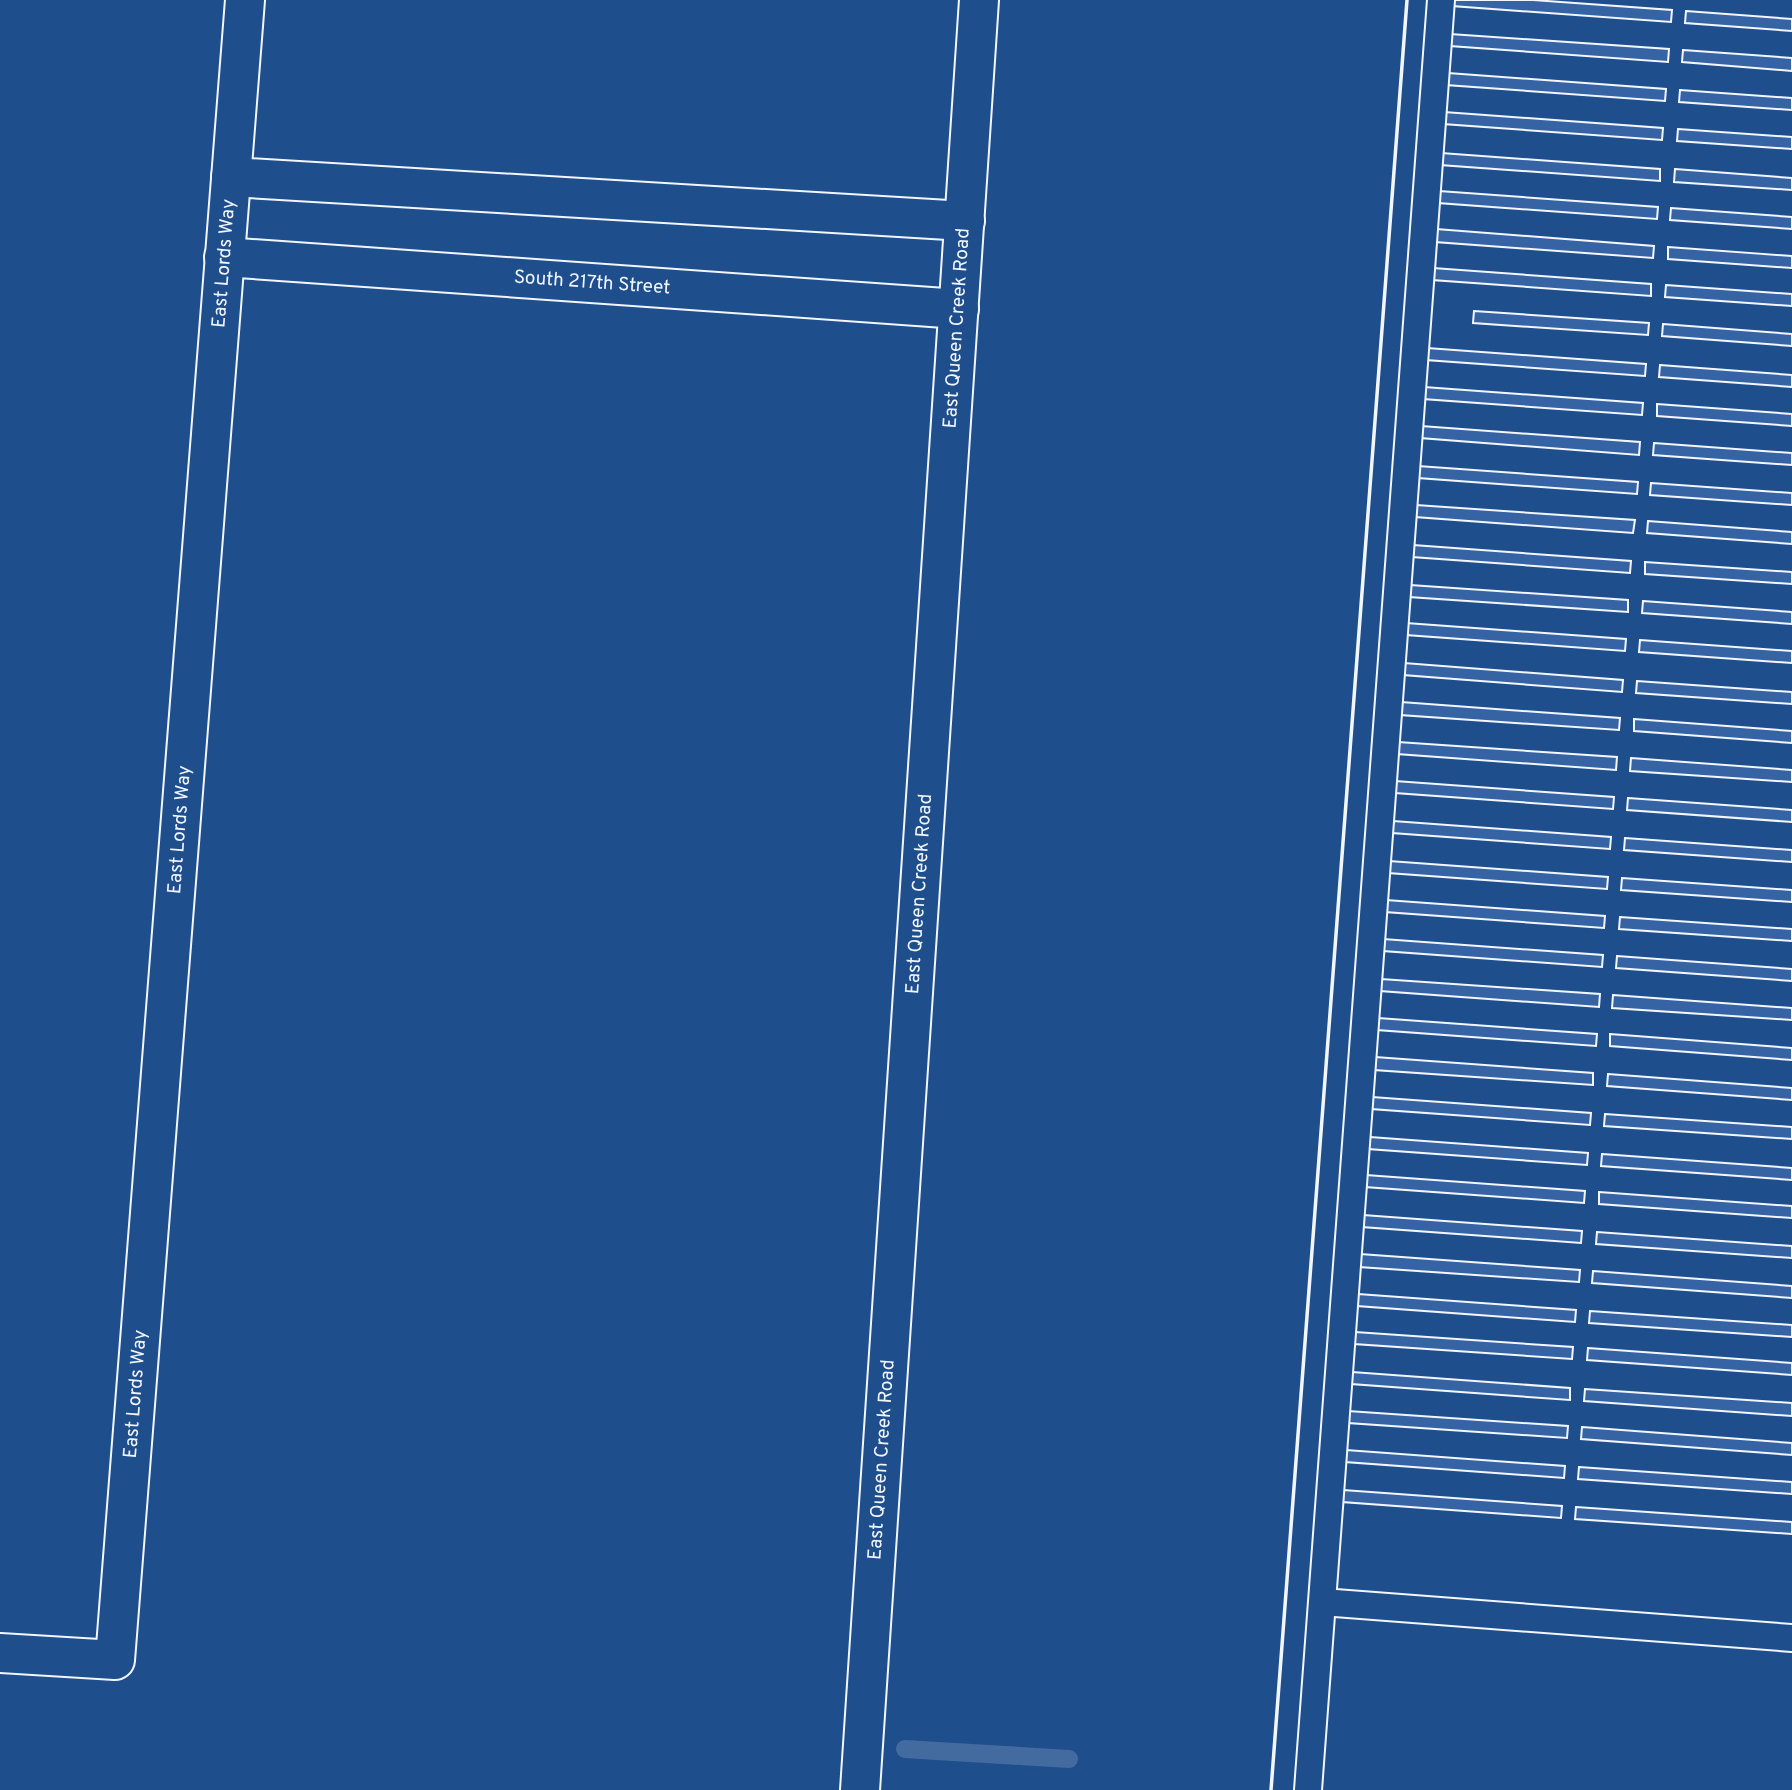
<svg xmlns="http://www.w3.org/2000/svg" width="1792" height="1790" viewBox="0 0 1792 1790" font-family="Overpass,sans-serif">
	<style>
		.lines { fill: none; stroke-linecap: round; stroke-linejoin: round }
		.stream { stroke: #446ba0; stroke-width: 18 }
		.building { fill: #3563a3; stroke: #f2f6ff; stroke-width: 2 }
		.service-casing { stroke: #f2f6ff; stroke-width: 30 }
		.minor-casing { stroke: #f2f6ff; stroke-width: 42 }
		.secondary-casing { stroke: #f2f6ff; stroke-width: 42 }
		.service { stroke: #1f4e8c; stroke-width: 26 }
		.minor { stroke: #1f4e8c; stroke-width: 38 }
		.secondary { stroke: #1f4e8c; stroke-width: 38 }
		.wall { stroke: #f2f6ff; stroke-width: 3.5 }
		.labels { text-anchor: middle; dominant-baseline: central; stroke-width: 5; stroke-linejoin: round; paint-order: stroke }
		.street-label { font-size: 19px; fill: #f2f6ff; stroke: #1f4e8c }
	</style>
	<rect width="100%" height="100%" fill="#1f4e8c"/>
	<g class="lines">
		<path class="stream" d="M905,1749l164,10"/>
	</g>
	<path class="building" d="M1453,0h80l139,10 -1,12 -219,-16z
		M1686,11l106,8v12l-107,-8z
		M1450,34l219,15 -1,13 -218,-16z
		M1683,50l109,8v13l-110,-9z
		M1448,73l218,16 -1,12 -219,-16z
		M1680,90l112,8v12l-113,-8z
		M1444,112l219,16 -1,12 -219,-16z
		M1678,129l114,8v12l-115,-8z
		M1441,153l219,16v12l-220,-16z
		M1675,169l117,9v12l-118,-8z
		M1439,191l219,16 -1,12 -219,-16z
		M1671,208l121,9v12l-122,-9z
		M1436,229l218,17 -1,12 -218,-16z
		M1668,247l124,9v12l-124,-9z
		M1433,268l218,16v12l-219,-16z
		M1666,285l126,9v12l-127,-9z
		M1474,311l175,12 -1,12 -175,-12z
		M1663,324l129,10v12l-130,-10z
		M1427,348l219,16 -1,12 -219,-16z
		M1660,365l132,10v12l-133,-10z
		M1424,387l219,16 -1,12 -219,-16z
		M1657,404l135,10v12l-135,-10z
		M1421,426l219,16 -1,13 -219,-17z
		M1654,443l138,10v12l-139,-10z
		M1418,466l220,16 -1,12 -219,-16z
		M1651,483l141,10v12l-142,-10z
		M1416,505l219,15 -2,13 -218,-16z
		M1648,521l144,11v12l-145,-11z
		M1413,545l218,16 -1,12 -218,-16z
		M1645,562l147,10v12l-147,-10z
		M1410,585l218,15v12l-219,-15z
		M1643,601l149,11v12l-150,-11z
		M1406,623l220,16 -1,12 -219,-16z
		M1640,640l152,11v12l-153,-11z
		M1404,663l219,17 -1,12 -219,-17z
		M1637,681l155,11v12l-156,-11z
		M1401,702l219,16 -1,12 -219,-15z
		M1634,719l158,12v12l-158,-12z
		M1398,742l219,15 -1,13 -219,-16z
		M1631,758l161,12v12l-162,-11z
		M1395,781l219,16 -1,12 -218,-16z
		M1628,798l164,12v12l-165,-12z
		M1393,821l218,16 -1,12 -218,-16z
		M1625,838l167,12v12l-168,-12z
		M1389,861l219,16 -1,12 -219,-16z
		M1622,878l170,12v12l-171,-12z
		M1386,900l219,16 -1,12 -219,-16z
		M1620,917l172,12v12l-173,-12z
		M1383,939l220,16 -1,12 -219,-16z
		M1617,956l175,13v12l-176,-13z
		M1381,979l219,15 -1,13 -219,-16z
		M1613,995l179,13v12l-180,-12z
		M1378,1018l219,16 -1,12 -219,-16z
		M1610,1034l182,14v12l-182,-14z
		M1375,1057l218,16v12l-219,-15z
		M1608,1074l184,14v12l-185,-14z
		M1372,1097l219,16 -1,12 -219,-16z
		M1605,1114l187,13v12l-188,-13z
		M1370,1137l218,16 -1,12 -219,-16z
		M1602,1154l190,14v12l-191,-14z
		M1366,1175l219,16 -1,12 -219,-16z
		M1599,1192l193,14v12l-193,-14z
		M1363,1215l219,16 -1,12 -219,-16z
		M1597,1232l195,14v12l-196,-14z
		M1360,1254l220,16 -1,12 -220,-15z
		M1593,1271l199,15v12l-200,-15z
		M1358,1294l218,16 -1,12 -218,-16z
		M1590,1311l202,14v12l-203,-14z
		M1355,1332l218,15 -1,12 -218,-15z
		M1588,1348l204,15v12l-205,-15z
		M1352,1372l218,16v12l-219,-16z
		M1585,1389l207,14v13l-208,-15z
		M1348,1411l220,15 -1,12 -219,-15z
		M1582,1427l210,16v12l-211,-16z
		M1346,1450l219,16 -1,12 -219,-16z
		M1579,1467l213,15v12l-214,-15z
		M1343,1490l219,16 -1,12 -219,-16z
		M1576,1507l216,15v12l-217,-15z"/>
	<g class="lines">
		<g class="service-casing">
			<path id="service" d="M1322,1602l470,36
				M1308,1790l133,-1790"/>
		</g>
		<g class="minor-casing">
			<g id="minor">
				<path d="M231,177l734,44"/>
				<path id="s1" d="M224,257l735,52"/>
				<path id="s2" d="M0,1653l115,7 130,-1660"/>
			</g>
		</g>
		<g class="secondary-casing">
			<g id="secondary">
				<path id="s3" d="M860,1790l119,-1790"/>
			</g>
		</g>
		<use href="#service" class="service"/>
		<use href="#minor" class="minor"/>
		<use href="#secondary" class="secondary"/>
		<path class="wall" d="M1271,1790l136,-1790"/>
	</g>
	<g class="labels">
		<g class="street-label">
			<text stroke="none"><textPath href="#s2" startOffset="1516">East Lords Way</textPath></text>
			<text stroke="none"><textPath href="#s1" startOffset="369">South 217th Street</textPath></text>
			<text stroke="none"><textPath href="#s3" startOffset="1465">East Queen Creek Road</textPath></text>
			<text stroke="none"><textPath href="#s2" startOffset="948">East Lords Way</textPath></text>
			<text stroke="none"><textPath href="#s3" startOffset="898">East Queen Creek Road</textPath></text>
			<text stroke="none"><textPath href="#s2" startOffset="382">East Lords Way</textPath></text>
			<text stroke="none"><textPath href="#s3" startOffset="331">East Queen Creek Road</textPath></text>
		</g>
	</g>
</svg>
